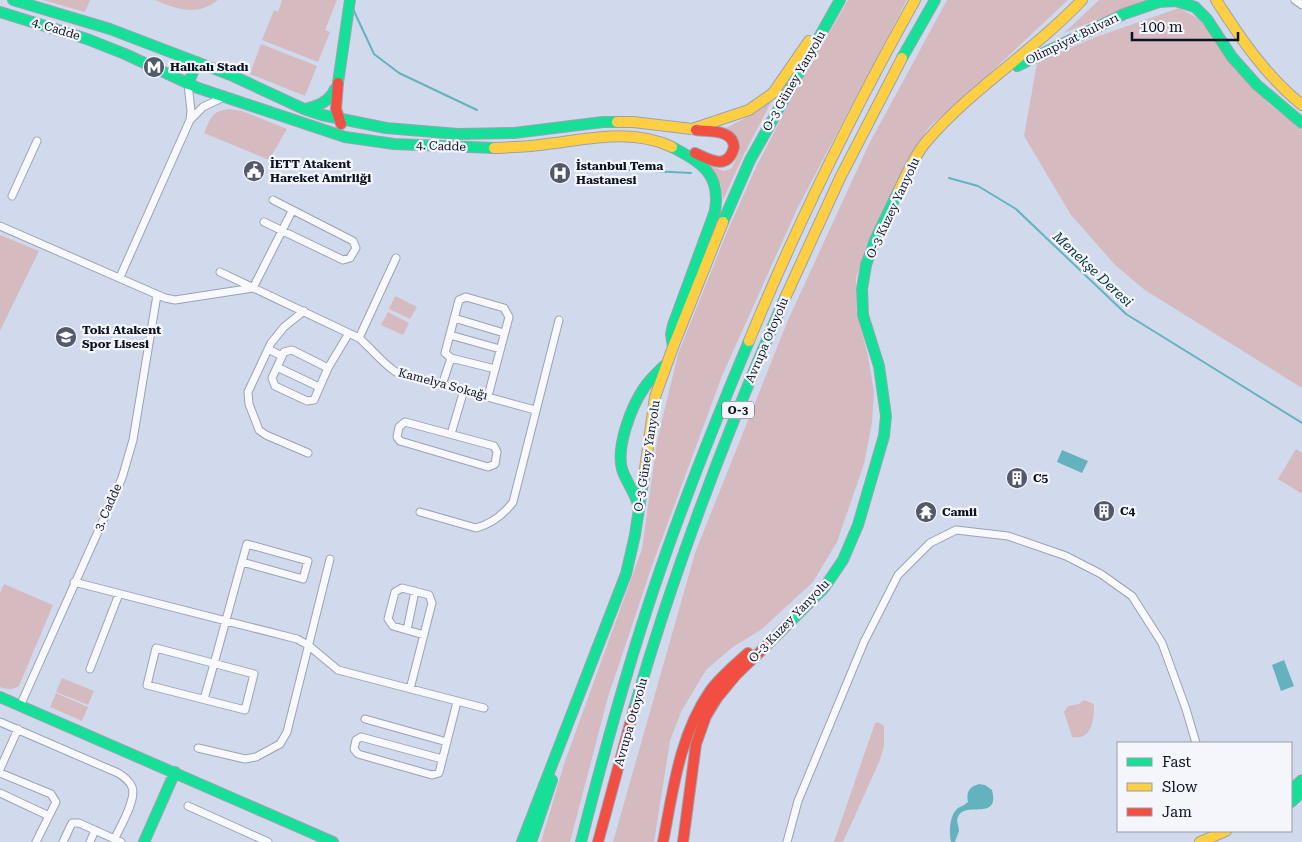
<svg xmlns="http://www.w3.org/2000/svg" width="1302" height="842" viewBox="0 0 1302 842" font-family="'Roboto Serif',serif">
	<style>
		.green { fill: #d5bbc0 }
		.water { fill: #65b2bf }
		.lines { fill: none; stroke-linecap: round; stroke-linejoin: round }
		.stream { stroke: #65b2bf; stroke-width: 2 }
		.street-casing { stroke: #9aa2b2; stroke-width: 9 }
		.fast-casing { stroke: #9aa2b2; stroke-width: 12 }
		.slow-casing { stroke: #9aa2b2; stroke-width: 12 }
		.jam-casing { stroke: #9aa2b2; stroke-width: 12 }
		.street { stroke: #f8f9fc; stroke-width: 7 }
		.fast { stroke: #16e098; stroke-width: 10 }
		.slow { stroke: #ffcf43; stroke-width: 10 }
		.jam { stroke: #f24e42; stroke-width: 10 }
		.labels { text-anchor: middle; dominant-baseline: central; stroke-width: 4.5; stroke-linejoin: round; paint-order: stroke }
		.shield { fill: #f4f6fb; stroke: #525764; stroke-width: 1 }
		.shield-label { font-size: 11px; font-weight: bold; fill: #0c1323 }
		.street-label { font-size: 12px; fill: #0c1323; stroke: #f4f6fb }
		.poi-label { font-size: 12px; font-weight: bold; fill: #0c1323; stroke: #f4f6fb; text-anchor: start }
		.water-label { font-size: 14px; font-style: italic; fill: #003135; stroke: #f4f6fb }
	</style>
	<rect width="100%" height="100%" fill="#d1daed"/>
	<path class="green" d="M43,0h47l-5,12z
		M155,0h63c-21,17 -41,9 -63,0z
		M282,0h55l-12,30 5,2 -12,30 -56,-22 12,-30 4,2z
		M848,0h59l-110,209 -75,167 -70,190 -44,131 -38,145h-29l23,-78 78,-215 15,-108 21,-87 49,-122 29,-65 37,-71z
		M947,0h121l-97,91 -41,35 -19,28 -45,92 -10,32v32l12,46 6,36 -2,31 -8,41 -27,78 -24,40 -51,47 -29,18 -27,23 -25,42 -11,29 -16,101h-41l82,-289 93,-233 81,-176z
		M1099,0h48l-83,33z
		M1179,8l20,11 69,84 34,27v258l-157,-98 -29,-24 -45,-51 -47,-79 13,-73 56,-25z
		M261,44l56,22 -12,30 -55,-22z
		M775,95l-31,59 -21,46 -2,-15 -10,-19 13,5 8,-3 7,-16v-8l-15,-15 33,-17z
		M229,109l13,2 45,18 -18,31 -65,-27c7,-15 7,-22 25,-24z
		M0,235l39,16 -39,80z
		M395,296l22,11 -7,12 -21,-10z
		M388,312l21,11 -6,12 -22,-10z
		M1296,449l6,4v41l-24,-15z
		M4,584l49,21 -34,81c-7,4 -11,4 -19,1v-94z
		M62,678l32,13 -6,14 -32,-13z
		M56,693l32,14 -6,14 -32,-14z
		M1084,700l10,4c0,16 -2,37 -22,33l-8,-25 4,-6 11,-2z
		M878,722l6,4v20l-4,14 -37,82h-9l41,-119z"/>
	<path class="water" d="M1062,450l26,11 -6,12 -25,-11z
		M1284,660l10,26 -13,5 -9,-26z
		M979,784l6,1 7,5c8,31 -25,12 -33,25 -4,6 0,10 0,16 -1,3 -3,7 -4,11h-4c-2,-8 -2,-26 6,-33 3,-3 7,-3 11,-7 -2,-10 1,-15 11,-18z"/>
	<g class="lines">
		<path class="stream" d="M353,9l21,45 25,19 78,37
			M612,169l79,4
			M949,178l29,8 38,23 110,105 176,109"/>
		<g class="street-casing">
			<path id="street" d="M1295,0l7,5
				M190,120l13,-13 21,-10
				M12,196l25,-55
				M264,222l79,38 7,-2 6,-10 -3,-7 -80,-41
				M0,226l165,72 10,2 78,-12
				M220,272l139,66c13,11 23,25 37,34l139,38
				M120,277l70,-157 1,-9 -3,-27
				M253,288l39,-77
				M304,311l-20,16 -13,16 -23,49 1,12 10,26 7,5 42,18
				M454,318l50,15
				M450,335l50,14
				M359,338l37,-80
				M268,349l14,7
				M451,358l44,11
				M277,367l42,20
				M328,368l-36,-18 -8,2 -12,26 3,8 32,15 7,-1 14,-32 21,-35
				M442,385l9,-27 -6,-5 14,-53 7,-3 38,11 5,9 -21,79
				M405,422l89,24 3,6 -2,12 -7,3 -88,-26 -3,-4 2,-10z
				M451,434l13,-44
				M420,512l56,16c15,-4 28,-14 37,-26l46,-182
				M74,582l223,57 11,6 30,25 146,38
				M407,630l8,-39
				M156,648l98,26 -9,36 -98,-25z
				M90,669l29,-75
				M410,689l22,-86 -3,-8 -27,-7 -7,4 -7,27 5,7 31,9
				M204,699c15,-51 28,-103 43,-155l61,17 -5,18 -61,-17
				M20,706l102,-228 11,-38 24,-145
				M365,719l82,23
				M0,722l118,51c6,4 11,7 14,14 5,12 -12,40 -17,51
				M198,748l47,11 11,-2 24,-13 7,-12 43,-173
				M442,759l-81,-22 -5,3 -2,9 4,5 74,21 7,-2 18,-71
				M0,769l18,-40
				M0,773l51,21 5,8 -20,40
				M0,793l49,23
				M188,806l80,36
				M63,842l9,-19h7l42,19
				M90,842l5,-12
				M787,842l11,-41 66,-159 34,-67 32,-32 26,-13 52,6 58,20 35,18 31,22 30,47 24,66 10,34"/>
		</g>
		<g class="fast-casing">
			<path id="fast" d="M13,0l97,29 123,47 71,33 18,6 64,13 72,6 56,-1 89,-11h14
				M0,12l87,27 38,15 73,34 147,49 49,7 100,4
				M902,58l33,-58
				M1017,66l107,-52 35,-12 17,-1 19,6 12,12 25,38 25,28 45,38
				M338,83l12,-83
				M188,84l9,-22
				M305,109c13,-3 24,-7 30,-20
				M672,147c30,16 49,27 43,64l-42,114 -2,9 2,13
				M723,222l27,-62 90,-160
				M638,505c-3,-13 -12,-23 -16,-36 -6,-22 9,-62 22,-81 6,-9 14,-16 21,-23
				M767,645l57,-57 19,-28 15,-35 26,-89 2,-20 -7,-50 -16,-51 -1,-26 4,-24 9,-25 23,-48
				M0,697l333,145
				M634,709c40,-140 93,-278 151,-411
				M1291,790l11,-10
				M1291,802l11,-10
				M144,842l31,-70
				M522,842l104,-268 9,-39 9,-59
				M531,842l21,-62
				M581,842c22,-86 45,-171 73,-254 28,-84 61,-166 95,-247"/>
		</g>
		<g class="slow-casing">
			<path id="slow" d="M1216,0c25,39 50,76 86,105
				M617,122h16l59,7 57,-19 24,-17 36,-52
				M494,148c18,-1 35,-1 53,-4 42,-5 85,-16 125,3
				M898,192c8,-16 16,-36 28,-50 46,-54 108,-91 156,-142
				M785,298l55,-120 62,-120
				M749,341c48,-117 104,-230 166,-341
				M644,476l11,-79 18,-50 50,-125
				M1200,842l26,-11"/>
		</g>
		<g class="jam-casing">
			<path id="jam" d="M338,83l-2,26 5,15
				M695,153c15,7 33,18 39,-6 -1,-18 -24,-15 -38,-17
				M598,842l36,-133
				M663,842c10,-51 16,-106 47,-151 10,-14 25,-26 38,-38
				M683,842l13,-98 10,-28 11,-18 19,-23 31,-30"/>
		</g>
		<use href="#street" class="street"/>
		<use href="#fast" class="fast"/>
		<use href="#slow" class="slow"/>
		<use href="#jam" class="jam"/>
	</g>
	<defs>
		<g id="metro-disc" transform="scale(1.125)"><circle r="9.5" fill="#51596a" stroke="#f4f6fb"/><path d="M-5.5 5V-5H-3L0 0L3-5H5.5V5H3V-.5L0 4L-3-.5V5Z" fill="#fff"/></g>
		<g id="civic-disc" transform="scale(1.125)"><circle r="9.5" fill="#51596a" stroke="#f4f6fb"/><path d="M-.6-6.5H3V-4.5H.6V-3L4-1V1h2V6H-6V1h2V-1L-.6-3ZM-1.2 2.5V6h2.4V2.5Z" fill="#fff"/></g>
		<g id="hospital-disc" transform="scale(1.125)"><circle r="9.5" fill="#51596a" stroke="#f4f6fb"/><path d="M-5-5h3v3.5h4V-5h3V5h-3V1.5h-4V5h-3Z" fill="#fff"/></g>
		<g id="school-disc" transform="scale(1.125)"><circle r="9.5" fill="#51596a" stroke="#f4f6fb"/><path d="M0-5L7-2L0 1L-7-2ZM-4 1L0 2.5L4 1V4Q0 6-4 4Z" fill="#fff"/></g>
		<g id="building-disc" transform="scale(1.125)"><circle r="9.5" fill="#51596a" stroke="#f4f6fb"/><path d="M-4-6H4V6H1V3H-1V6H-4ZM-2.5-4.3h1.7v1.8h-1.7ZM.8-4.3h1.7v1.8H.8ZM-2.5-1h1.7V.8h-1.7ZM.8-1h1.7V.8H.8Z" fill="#fff"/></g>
		<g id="temple-disc" transform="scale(1.125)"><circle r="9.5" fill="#51596a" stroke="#f4f6fb"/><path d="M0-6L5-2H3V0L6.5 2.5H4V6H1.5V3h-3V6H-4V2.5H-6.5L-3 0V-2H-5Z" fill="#fff"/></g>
	</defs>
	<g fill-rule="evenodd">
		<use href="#metro-disc" x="154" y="67"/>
		<use href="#civic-disc" x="254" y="171"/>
		<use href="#hospital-disc" x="560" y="173"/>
		<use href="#school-disc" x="66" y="337"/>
		<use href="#building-disc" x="1017" y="478"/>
		<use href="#building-disc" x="1104" y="511"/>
		<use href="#temple-disc" x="926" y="512"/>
	</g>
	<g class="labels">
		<rect class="shield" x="722" y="401.5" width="32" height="17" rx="4"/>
		<g class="shield-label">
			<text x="738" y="410">O-3</text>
		</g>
		<g class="street-label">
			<text transform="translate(56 29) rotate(17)">4. Cadde</text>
			<text transform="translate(1072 39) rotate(-26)">Olimpiyat Bulvarı</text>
			<text transform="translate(794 81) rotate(-60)">O-3 Güney Yanyolu</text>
			<text transform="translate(441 146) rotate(2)">4. Cadde</text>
			<text transform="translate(893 208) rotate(-65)">O-3 Kuzey Yanyolu</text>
			<text transform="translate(767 340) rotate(-67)">Avrupa Otoyolu</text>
			<text transform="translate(443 384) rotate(15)">Kamelya Sokağı</text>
			<text transform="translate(647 456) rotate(-81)">O-3 Güney Yanyolu</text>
			<text transform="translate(108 507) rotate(-66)">3. Cadde</text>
			<text transform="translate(789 621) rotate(-46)">O-3 Kuzey Yanyolu</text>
			<text transform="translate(631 722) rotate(-74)">Avrupa Otoyolu</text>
		</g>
		<g class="poi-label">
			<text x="170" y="67">Halkalı Stadı</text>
			<text x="270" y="164">İETT Atakent<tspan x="270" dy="14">Hareket Amirliği</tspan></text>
			<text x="576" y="166">İstanbul Tema<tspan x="576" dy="14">Hastanesi</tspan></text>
			<text x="82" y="330">Toki Atakent<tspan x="82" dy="14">Spor Lisesi</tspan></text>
			<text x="1033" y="478">C5</text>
			<text x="1120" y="511">C4</text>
			<text x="942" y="512">Camii</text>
		</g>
		<g class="water-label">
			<text transform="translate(1093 269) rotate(43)">Menekşe Deresi</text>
		</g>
	</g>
	<rect x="1117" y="742" width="175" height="90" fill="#f4f6fb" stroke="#979ba5"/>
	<rect x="1127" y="758" width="25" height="8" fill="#16e098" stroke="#979ba5"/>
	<text x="1162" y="767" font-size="15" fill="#0c1323">Fast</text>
	<rect x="1127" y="783" width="25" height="8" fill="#ffcf43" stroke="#979ba5"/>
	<text x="1162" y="792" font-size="15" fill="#0c1323">Slow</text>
	<rect x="1127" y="808" width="25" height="8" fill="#f24e42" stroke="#979ba5"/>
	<text x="1162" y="817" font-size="15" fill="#0c1323">Jam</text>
	<path d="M1132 32v8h106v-8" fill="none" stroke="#0c1323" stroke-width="2.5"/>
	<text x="1140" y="32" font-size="15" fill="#0c1323" stroke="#f4f6fb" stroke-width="4" paint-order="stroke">100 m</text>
</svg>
